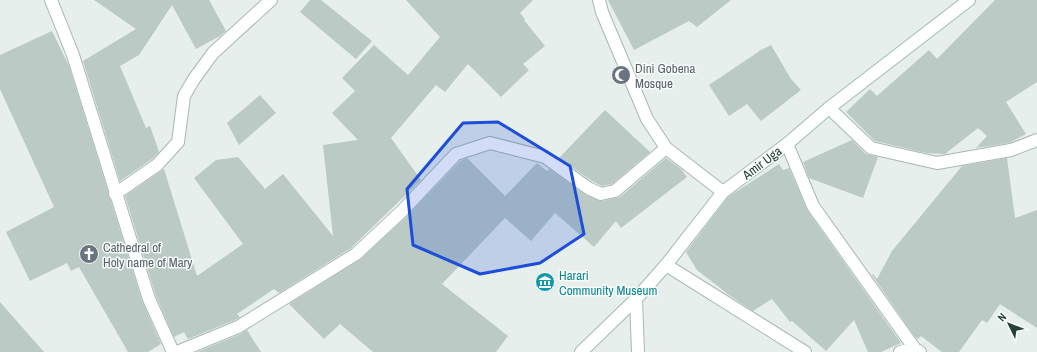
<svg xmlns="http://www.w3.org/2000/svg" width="1037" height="352" viewBox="0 0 1037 352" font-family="'Archivo Narrow',sans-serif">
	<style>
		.building { fill: #bbcac4 }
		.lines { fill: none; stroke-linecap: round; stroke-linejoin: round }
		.street-casing { stroke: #a8b8b2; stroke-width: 14 }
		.secondary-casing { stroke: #a4bbb3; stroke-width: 14 }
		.street { stroke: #fff; stroke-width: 12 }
		.secondary { stroke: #fff; stroke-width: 12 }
		.marked { fill: #1d4ed8; fill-opacity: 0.2; stroke: #1d4ed8; stroke-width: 3; stroke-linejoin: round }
		.labels { text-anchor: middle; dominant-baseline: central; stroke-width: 3; stroke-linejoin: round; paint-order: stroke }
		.worship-label { font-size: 13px; fill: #5b616d; stroke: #f7fbf9; text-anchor: start }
		.street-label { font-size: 13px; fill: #24423a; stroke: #f7fbf9 }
		.culture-label { font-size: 13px; fill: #0d838f; stroke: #f7fbf9; text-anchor: start }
	</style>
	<rect width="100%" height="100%" fill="#e6efeb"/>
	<path class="building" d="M94,0h115l17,31 -6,5 -24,13 -24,-44 -33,50 -19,11 26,62 4,-2 9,26 -7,7 -32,22 -37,-120 53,-32z
		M310,0h11l51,41 -16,18 -56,-47z
		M406,0h127l-13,13 5,6 -1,1 21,26 -22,18 6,6 -28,27 -33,-33 -23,28 -9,-7 -45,53 30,42 -70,68 -72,45 -5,-4 -37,25 3,3 -5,3 -47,19 -4,-7 -10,5 -18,-41 -31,-100 39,-27 33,107 46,-32 -49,-66 22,-18 22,-3 27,32 18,-15 50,62 -10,-91 35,-5 -26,-27 23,-22 -13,-13 32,-33 34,30 32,-38z
		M608,0h123l-34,27 -8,-6 -55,29z
		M995,0h42v82l-31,20 20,32 -17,9 -33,5 11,-12 -9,-8 -33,26 -19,-1 -51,-12 -29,-29 24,-23 7,7 52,-46 8,9z
		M52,31l17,35 73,235 19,43 -13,8h-20l-49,-85 -8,4 -4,-8 -37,18 -24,-49 48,-25 -54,-118v-34z
		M771,45l20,34 10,11 -40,31 -14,-17 -18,12 -20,-31 52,-35z
		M260,95l16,18 -37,32 -12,-22z
		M605,110l45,42 -38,32 -10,2 -10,-5 -33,-23z
		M852,140l14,14 12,3 -15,41 -54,-20 -6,-16z
		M467,158l38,38 32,-33 10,8 2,-2 35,25 18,7 18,-4 46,-39 15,11 6,8 -66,51 -5,-7 -22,26 -39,-34 -24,28 -26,-23 -63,66 66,52 -12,16h-123l-33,-28 -16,15 -35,-35 72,-45 46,-43 53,-55z
		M1007,158l8,60 22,-8v118l-37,-24 -13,19 -5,-3 -23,32h-17l-21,-16 -3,3 -3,-2 -43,-62 1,-1 4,5 15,-28 70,-85z
		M779,164l4,6 6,-2 18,42 94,133 -20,9h-13l-14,-32 -28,31 -34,-30 -2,1 -18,-23 -19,12 -24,-16 -32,-25 -11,-18 42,-55z
		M0,302l44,50h-44z
		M247,330l14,22h-64l44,-18z"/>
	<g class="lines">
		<g class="street-casing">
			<path id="street" d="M51,0l22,55 76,244 24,53
				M599,0l3,12 45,107 19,29
				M829,108l42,40 66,15 74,-13 26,-10
				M787,144l26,62 102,143 5,3
				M115,194l42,-29 21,-23 6,-46 10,-17 19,-26 58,-53
				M666,265l139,87
				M636,299l2,53
				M177,352l61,-25 118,-73 46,-43 54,-57 34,-11 55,14 43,31 13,6 14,-3 51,-43 57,44
				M900,352l15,-3"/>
		</g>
		<g class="secondary-casing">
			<path id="secondary" d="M581,352l55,-53 30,-34 57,-73 64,-48 42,-36 140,-108"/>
		</g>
		<use href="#street" class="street"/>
		<use href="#secondary" class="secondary"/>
	</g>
	<path class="marked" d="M498,122l72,44 14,68 -44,29 -60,11 -67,-29 -6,-56 56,-66z"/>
	<defs>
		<g id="mosque-disc" transform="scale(1)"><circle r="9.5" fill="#6b7280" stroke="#f7fbf9"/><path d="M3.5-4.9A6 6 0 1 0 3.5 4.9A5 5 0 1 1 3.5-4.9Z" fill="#fff"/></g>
		<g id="church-disc" transform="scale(1)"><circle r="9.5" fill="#6b7280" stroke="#f7fbf9"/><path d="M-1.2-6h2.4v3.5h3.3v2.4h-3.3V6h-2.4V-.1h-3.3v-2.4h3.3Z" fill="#fff"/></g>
		<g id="museum-disc" transform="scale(1)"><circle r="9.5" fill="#0f9aa8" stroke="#f7fbf9"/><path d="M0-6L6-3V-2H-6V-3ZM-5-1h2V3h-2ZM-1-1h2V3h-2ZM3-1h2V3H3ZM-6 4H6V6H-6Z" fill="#fff"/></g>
	</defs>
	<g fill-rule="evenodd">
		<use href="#mosque-disc" x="621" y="75"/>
		<use href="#church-disc" x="89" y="254"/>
		<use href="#museum-disc" x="545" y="282"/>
	</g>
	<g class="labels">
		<g class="worship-label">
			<text x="635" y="68">Dini Gobena<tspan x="635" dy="15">Mosque</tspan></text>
			<text x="103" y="247">Cathedral of<tspan x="103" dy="15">Holy name of Mary</tspan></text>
		</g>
		<g class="street-label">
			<text transform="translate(762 163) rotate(-37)">Amir Uga</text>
		</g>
		<g class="culture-label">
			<text x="559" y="275">Harari<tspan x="559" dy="15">Community Museum</tspan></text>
		</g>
	</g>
	<g transform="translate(1009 324) rotate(313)" stroke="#f7fbf9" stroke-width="3" paint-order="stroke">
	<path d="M0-3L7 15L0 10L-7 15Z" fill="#24423a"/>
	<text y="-6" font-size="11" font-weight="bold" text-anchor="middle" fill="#24423a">N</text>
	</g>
</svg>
